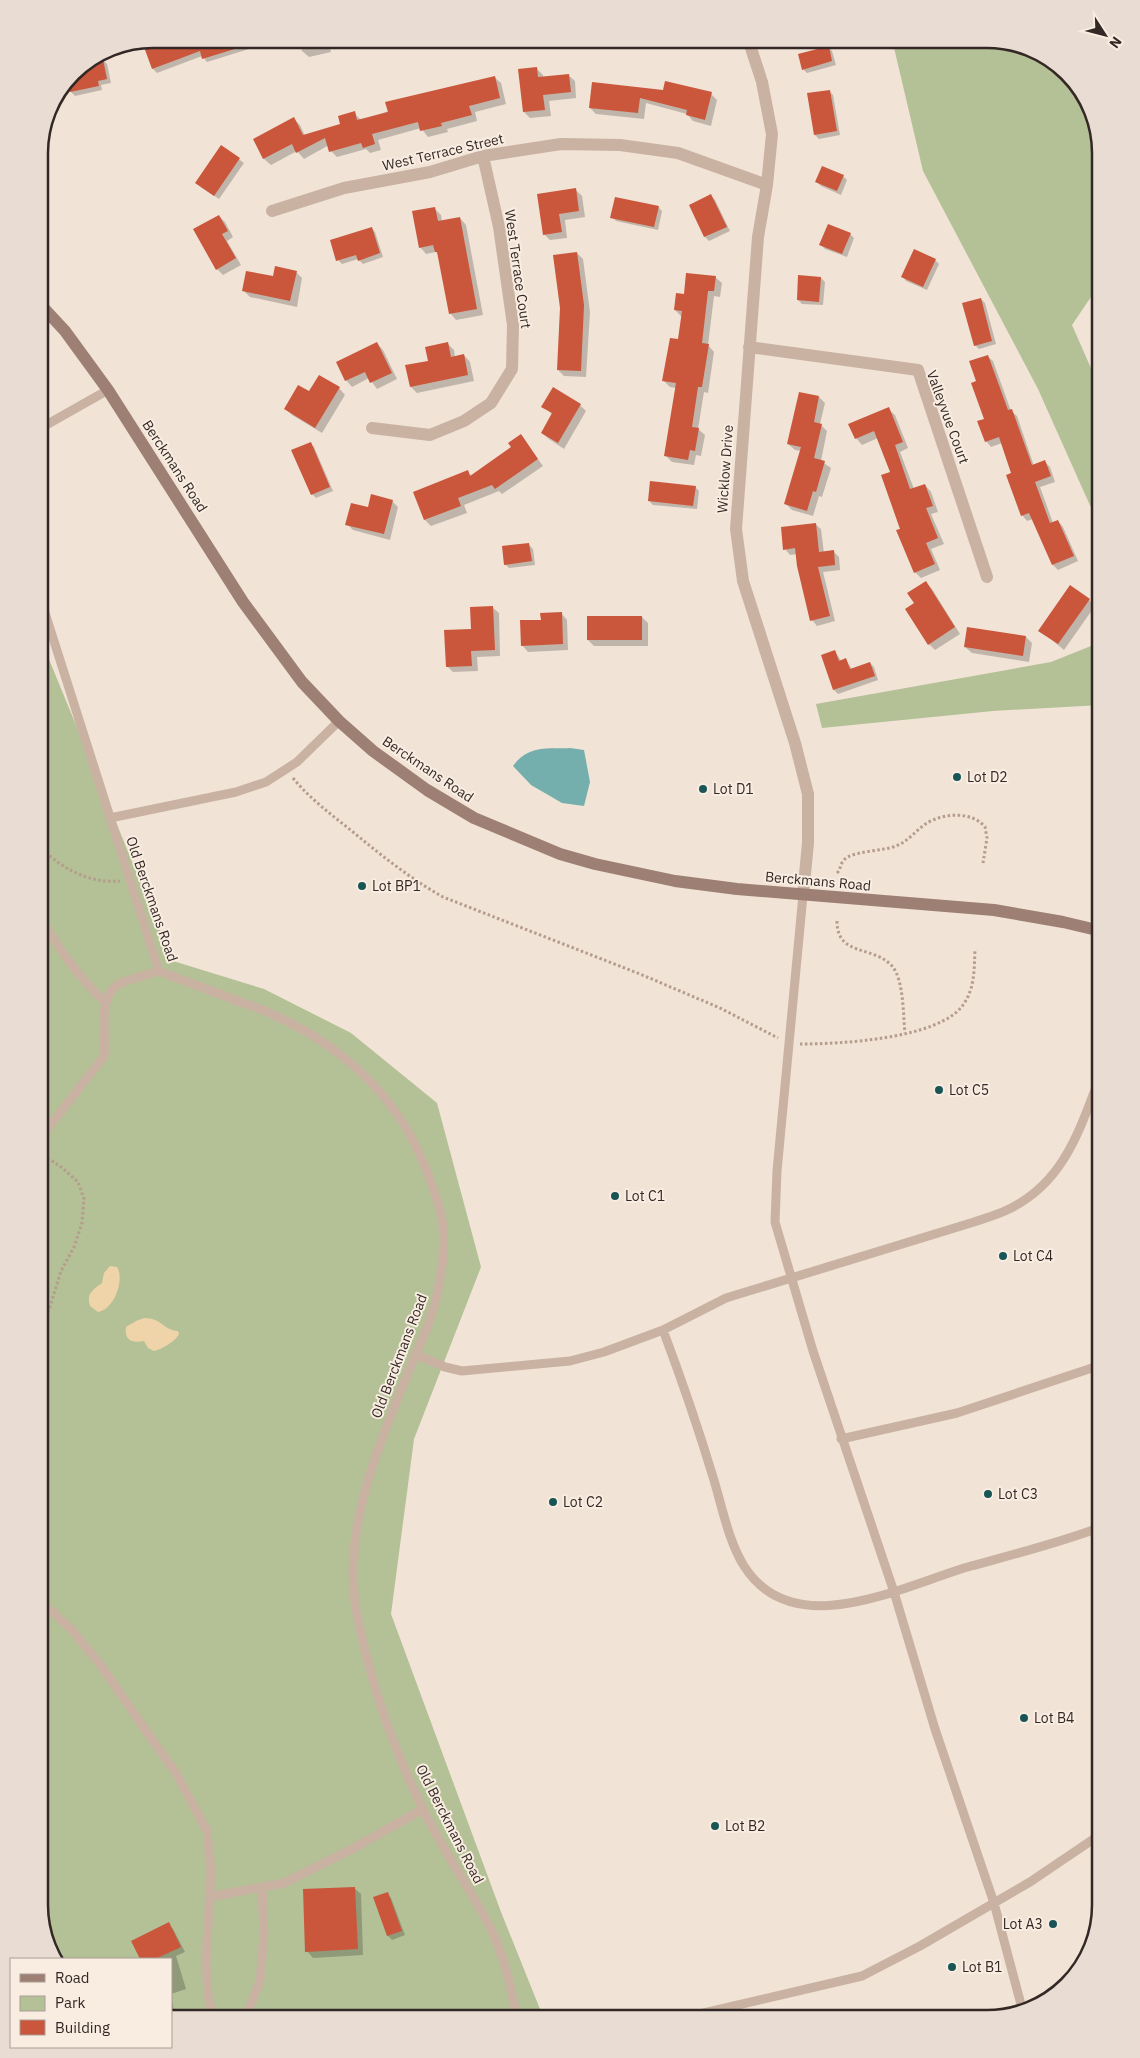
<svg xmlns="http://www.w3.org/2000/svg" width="1140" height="2058" viewBox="0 0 1140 2058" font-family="'IBM Plex Sans',sans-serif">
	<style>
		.green { fill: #b4c096 }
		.sand { fill: #efd4aa }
		.water { fill: #74afae }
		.shadow { fill: #0003 }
		.building { fill: #ca563b }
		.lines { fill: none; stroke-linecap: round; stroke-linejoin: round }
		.path { stroke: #b59c8c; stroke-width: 3; stroke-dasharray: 2.5 2.5; stroke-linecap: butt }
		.lane { stroke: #c9b2a2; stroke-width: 9 }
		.street { stroke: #c9b2a2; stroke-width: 12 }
		.secondary { stroke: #9d8073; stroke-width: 12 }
		.poi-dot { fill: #195556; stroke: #f9ede2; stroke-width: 2 }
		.labels { text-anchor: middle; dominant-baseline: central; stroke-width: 4; stroke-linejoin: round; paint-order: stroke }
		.street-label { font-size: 14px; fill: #332825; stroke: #f9ede2 }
		.poi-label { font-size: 14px; fill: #332825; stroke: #f9ede2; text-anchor: start }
		.rim { fill: none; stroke: #332825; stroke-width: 2.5 }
	</style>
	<rect width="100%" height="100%" fill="#f1e3d6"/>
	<path class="green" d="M892,39h104l55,19 42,50 8,44v130l-29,43 29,66v139l-63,-141 -115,-218z
		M39,635l134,326 91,28 87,44 86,70 44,164 -67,172 -23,175 110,298 43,107h-373v-60h-116l-8,-9 -8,-44z
		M1101,642v63l-108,6 -171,17 -6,-24 235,-42z"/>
	<path class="sand" d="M110,1266l7,1c8,13 -3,43 -19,45l-8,-6c-4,-13 3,-16 12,-23l2,-10z
		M144,1318c18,0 19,12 34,13l1,3c-4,8 -17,15 -25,17l-6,-3 -4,-7c-11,2 -20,0 -18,-14l10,-6z"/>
	<path class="water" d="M570,748l14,2 6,32 -6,24 -22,-3 -31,-18 -18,-19c15,-21 34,-17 57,-18z"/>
	<path class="shadow" d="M168,39h13l3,7 24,-7h38l3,10 -42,13 -5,-6 -45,17 -4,-4 -7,-22z
		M274,39h54l3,13 -22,5 -7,-6 -2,-10 -20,4z
		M668,39h29l-24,8z
		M828,47l4,4 4,14 -29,8 -4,-4z
		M103,60l4,4 4,19 -10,2 1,5 -27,6 -4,-4 -3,-14 4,-6 11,-7z
		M536,68l7,7v3l25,-3 7,6 1,17 -27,3 2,15 -21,2 -6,-6z
		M494,77l7,6 5,21 -31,8 2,9 -30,8 1,3 -20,5 -7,-9 -43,12 3,10 -11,3 -4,-4 -29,8 -6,-6 -2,-6 -25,14 -7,-8 -26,14 -7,-6 -9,-20 39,-20 6,6 5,11 37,-11 12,-12 7,7z
		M664,91l47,3 6,6 -6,26 -18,-5 -6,-7 -41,-11 -2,16 -48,-5 -6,-6z
		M829,91l4,4 7,40 -21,4 -4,-4z
		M222,147l22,16 -25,36 -18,-12z
		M843,176l4,4 -6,15 -20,-9 -4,-4z
		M575,189l7,7 3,21 -20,3 2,18 -17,2 -6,-6z
		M711,196l4,4 15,31 -21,10 -4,-4 -14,-31z
		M658,207l4,4 -4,19 -42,-9 -4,-4z
		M435,209l6,6 1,7 18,-4 6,7 17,90 -27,5 -6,-7 -11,-58 -3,-3 -10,2 -6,-7z
		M219,216l6,6 8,15 -6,4 14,24 -18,10 -6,-6z
		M371,228l4,4 8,25 -20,7 -5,-5 -16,5 -4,-4z
		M850,234l4,4 -7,19 -22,-8 -4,-4z
		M577,253l6,6 7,53 -4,65 -22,-1 -6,-6 3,-62z
		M935,260l4,4 -12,26 -21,-9 -3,-4z
		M296,272l6,6 -5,29 -47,-10 -6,-6 30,-13z
		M715,277l7,6 -2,14 -6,-1 -6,49 6,7 -6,41 -4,-1 -6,37 7,6 -4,21 -5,-1 -2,10 -22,-3 -7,-7 11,-67 -6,-1 -6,-6 15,-40 3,-24 -7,-7 10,-15z
		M821,278l4,4 -2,23 -21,-1 -4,-4z
		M981,299l4,4 11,41 -17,5 -4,-4z
		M377,343l6,7 14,29 -20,10 -8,-11 -17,9 -6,-7z
		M448,344l6,6 1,7 9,-2 6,7 4,19 -57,12 -6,-6 19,-25z
		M987,356l6,5 18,50 6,5 17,50 11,-4 5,5 5,15 -15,5 13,36 5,-2 5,6 15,34 -20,9 -5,-5 -20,-46 -6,2 -5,-6 -10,-41 -10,-31 -11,4 -5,-6 -1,-21 -8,-38z
		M339,388l6,7 -23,38 -30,-18 -7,-7 24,-15z
		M819,397l6,6 -5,21 7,7 -6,30 10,7 -9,29 -3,-1 -6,20 -21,-6 -7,-7 16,-52 -6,-1 -7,-6z
		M580,405l6,6 -22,38 -15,-10 -7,-6 11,-18 -10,-9z
		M888,409l7,6 13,33 -8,4 14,37 11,-4 6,7 7,20 -7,2 13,30 -13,5 9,21 -19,8 -6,-6 -14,-43 -10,-57 -13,-34 -16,7 -6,-7z
		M521,436l22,30 -41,28 -3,-3 -35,14 3,8 -36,13 -6,-6 -10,-28 53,-20 4,4 41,-29z
		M310,443l4,4 19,44 -17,7 -4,-4z
		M695,487l4,4 -2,18 -44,-4 -4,-4z
		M392,501l6,6 -8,33 -37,-10 -6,-6 22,-15z
		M815,524l6,5 3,24 9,-2 6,6 1,13 -17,2 12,49 -18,5 -5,-6 -15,-66 -7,1 -5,-6z
		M529,545l4,4 2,16 -26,3 -4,-4z
		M926,583l6,6 28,45 -25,16 -6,-6z
		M1089,600l6,6 -31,44 -24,-20z
		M492,607l7,6 1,43 -23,1 1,14 -25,1 -6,-6 25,-36z
		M561,613l6,7 1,30 -40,2 -6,-7z
		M642,617l6,6v23h-54l-6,-6z
		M1026,637l6,6 -3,19 -57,-9 -7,-6z
		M835,651l6,10 5,-1 6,9 18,-6 4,4 4,13 -40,14 -4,-4z
		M354,1888l7,6 2,61 -50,3 -6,-7z
		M387,1894l4,4 14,37 -13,5 -4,-4z
		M168,1924l5,5 12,23 -9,4 10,33 -15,5v-35h-30l-8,-17z
		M171,1997l5,22h-5z"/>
	<path class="building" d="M165,39h15l2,6 22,-6h53l1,3 -56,17 -2,-8 -48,18 -8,-22z
		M829,46l3,15 -30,9 -4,-16z
		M103,59l4,20 -9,2 1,5 -29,6 -3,-13 5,-7 13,-9z
		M537,67l1,10 31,-3 2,18 -28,3 2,15 -22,2 -5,-43z
		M495,76l5,22 -31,8 3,9 -31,8 1,3 -22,5 -2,-9 -46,12 3,10 -12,4 -2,-5 -32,9 -4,-14 -29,15 -4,-9 -29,15 -10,-20 41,-22 9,18 37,-11 -2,-8 17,-5 2,9 31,-8 -3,-10z
		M665,81l47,11 -7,28 -19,-5 1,-5 -47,-12 -2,15 -49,-5 3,-26 71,8z
		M830,90l7,41 -23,4 -7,-42z
		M221,145l19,13 -26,38 -19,-13z
		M822,166l22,9 -7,16 -22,-9z
		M576,188l3,23 -20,3 3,18 -19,3 -6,-41z
		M711,194l16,33 -23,10 -15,-32z
		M615,197l44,9 -5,21 -44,-9z
		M435,207l3,14 22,-4 17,92 -28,5 -12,-62h-2l-2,-7 -14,3 -7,-37z
		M219,215l9,16 -6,3 14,24 -20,12 -23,-41z
		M828,224l23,9 -9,21 -23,-9z
		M372,227l8,26 -22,8 -2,-6 -20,6 -6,-21z
		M914,249l22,10 -13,28 -22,-10z
		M577,252l7,53 -3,66 -24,-1 3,-62 -7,-53z
		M275,266l22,5 -7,30 -48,-10 4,-20 27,5z
		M686,273l30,3 -2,15h-6l-6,52 7,1 -7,43h-4l-6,40 7,1 -4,23 -5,-1 -2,10 -24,-4 12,-73 -14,-2 8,-43 8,1 4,-28 -8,-1 2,-17 8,1z
		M798,275l23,2 -2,25 -22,-2z
		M981,298l11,43 -18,5 -12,-43z
		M377,342l15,31 -22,10 -5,-11 -20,9 -9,-19z
		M448,342l3,15 13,-3 4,21 -58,12 -5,-22 23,-4 -3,-14z
		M988,355l20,55 4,-1 20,56 13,-5 6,16 -16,6 15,41 8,-3 16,36 -22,9 -23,-52 -8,3 -15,-41 5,-2 -12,-36 -14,5 -8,-21 7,-2 -13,-36 5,-2 -7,-20z
		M319,375l21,12 -25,41 -31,-19 14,-24 11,6z
		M553,387l28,17 -23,39 -17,-10 11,-20 -11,-6z
		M799,392l20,4 -5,26 8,2 -8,34 11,3 -9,31 -3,-1 -6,20 -23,-7 17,-57 -14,-3z
		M889,407l14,35 -8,3 15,44 15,-5 8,22 -7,2 12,30 -12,5 9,21 -21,9 -18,-43 4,-1 -19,-54 9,-3 -16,-41 -19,8 -7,-15z
		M521,434l17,25 -43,30 -3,-4 -34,13 3,8 -37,14 -11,-28 55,-22 2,6 41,-29 -3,-4z
		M311,442l19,45 -19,8 -20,-45z
		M650,481l46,5 -3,20 -45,-5z
		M371,494l22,6 -9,34 -39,-9 6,-22 17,4z
		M816,523l3,29 15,-2 1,15 -17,2 12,49 -20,5 -13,-55 -2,-18 -12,2 -2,-23z
		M529,543l3,18 -28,4 -2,-19z
		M926,581l29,46 -27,18 -23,-36 9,-6 -7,-10z
		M1070,585l20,14 -32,45 -20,-13z
		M493,606l2,44 -24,1 1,15 -26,1 -2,-37 27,-1 -1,-22z
		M562,612l1,32 -42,2 -1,-26h21l-1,-7z
		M587,616h55v24h-55z
		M967,627l59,9 -3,20 -59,-9z
		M835,650l4,11 7,-3 4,11 20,-7 5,14 -42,14 -12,-35z
		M355,1887l3,62 -53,3 -2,-63z
		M388,1892l14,39 -15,5 -14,-39z
		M169,1922l12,25 -26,12h-15l-9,-18z"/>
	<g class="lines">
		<path class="path" d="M293,778c17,21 39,37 60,54 29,24 58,47 90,65l197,77 80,34 58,30
			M39,845c20,23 51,39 81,36
			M837,873c4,-4 3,-9 7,-13 7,-9 40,-9 52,-14 13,-5 20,-16 31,-23 17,-10 45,-12 58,4l2,11 -4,25
			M837,921c0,36 36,24 55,45 12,14 11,49 13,67
			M800,1044c40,0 139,-5 163,-39 12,-17 11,-35 12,-55
			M39,1325l10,-15 12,-39 13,-24 8,-24 2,-24 -6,-17 -18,-16 -21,-13"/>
		<path class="lane" d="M39,429l69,-39
			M39,594l120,377c25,10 51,19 76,29 13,5 28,9 41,16 65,30 120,79 147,146 7,17 14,35 18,53 5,22 2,48 -2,69 -5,36 -25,72 -38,106 -28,70 -59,148 -44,224 13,67 36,134 66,195 20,42 47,79 68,120 14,29 20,59 26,90
			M110,818l126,-26 30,-10 31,-20 42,-41
			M803,895l-26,276 -2,51 38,129 81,241 41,137 59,174 29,109
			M39,916c19,31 39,61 66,86
			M39,1140l65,-84c3,-23 -8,-61 17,-73 12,-5 26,-8 38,-12
			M663,1330c18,48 35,97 50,147 9,29 15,63 31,89 50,79 160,19 227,0 44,-12 88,-23 130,-39
			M415,1354l30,13 17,4 108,-10 34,-9 59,-22 63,-32 248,-76c11,-4 23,-7 33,-12 58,-27 73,-82 94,-136
			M841,1439l116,-26 144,-48
			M39,1600l32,29 28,34 78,112 30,56 4,40 -5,91 2,32 5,25
			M209,1897l75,-14 68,-34 71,-40
			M245,2019l15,-38 4,-46 -2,-47
			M678,2019l184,-43 58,-30 110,-64 71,-48"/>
		<path class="street" d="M748,39l14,43 10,52 -5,51 -9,52 -22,292 7,52 52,162 13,51v49l-5,52
			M272,211l72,-23 86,-16 53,-16 78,-12 59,1 58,8 89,32
			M749,347l169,23 69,207
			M372,428l58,7 34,-14 27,-18 21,-34 1,-44 -14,-98 -16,-71"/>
		<path class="secondary" d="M39,303l26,28 43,59 135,212 59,80 37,39 34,30 54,39 47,28 86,36 35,10 80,17 62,8 257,21 69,12 38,9"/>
	</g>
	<g class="poi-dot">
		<circle cx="957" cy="777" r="5"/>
		<circle cx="703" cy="789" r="5"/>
		<circle cx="362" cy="886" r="5"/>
		<circle cx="939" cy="1090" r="5"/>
		<circle cx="615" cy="1196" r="5"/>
		<circle cx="1003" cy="1256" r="5"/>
		<circle cx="988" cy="1494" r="5"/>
		<circle cx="553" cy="1502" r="5"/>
		<circle cx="1024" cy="1718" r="5"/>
		<circle cx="715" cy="1826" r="5"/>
		<circle cx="1053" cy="1924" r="5"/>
		<circle cx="952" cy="1967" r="5"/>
	</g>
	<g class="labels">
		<g class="street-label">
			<text transform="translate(443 152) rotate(-13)">West Terrace Street</text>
			<text transform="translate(518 269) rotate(82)">West Terrace Court</text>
			<text transform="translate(948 417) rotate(70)">Valleyvue Court</text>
			<text transform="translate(175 466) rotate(57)">Berckmans Road</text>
			<text transform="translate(725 469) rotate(-86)">Wicklow Drive</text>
			<text transform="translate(428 769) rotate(34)">Berckmans Road</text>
			<text transform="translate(818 881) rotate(5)">Berckmans Road</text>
			<text transform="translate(152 899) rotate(71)">Old Berckmans Road</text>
			<text transform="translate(399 1356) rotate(-69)">Old Berckmans Road</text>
			<text transform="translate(450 1824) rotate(63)">Old Berckmans Road</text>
		</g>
		<g class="poi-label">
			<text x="967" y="777">Lot D2</text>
			<text x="713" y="789">Lot D1</text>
			<text x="372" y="886">Lot BP1</text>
			<text x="949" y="1090">Lot C5</text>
			<text x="625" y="1196">Lot C1</text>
			<text x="1013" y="1256">Lot C4</text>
			<text x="998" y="1494">Lot C3</text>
			<text x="563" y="1502">Lot C2</text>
			<text x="1034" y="1718">Lot B4</text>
			<text x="725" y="1826">Lot B2</text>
			<text x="1043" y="1924" text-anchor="end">Lot A3</text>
			<text x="962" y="1967">Lot B1</text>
		</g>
	</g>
	<path d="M0 0H1140V2058H0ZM153 48H987A105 105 0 0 1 1092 153V1905A105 105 0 0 1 987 2010H153A105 105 0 0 1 48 1905V153A105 105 0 0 1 153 48Z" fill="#e9ddd3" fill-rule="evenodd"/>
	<path class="rim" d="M153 48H987A105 105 0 0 1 1092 153V1905A105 105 0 0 1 987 2010H153A105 105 0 0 1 48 1905V153A105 105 0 0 1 153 48Z"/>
	<rect x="10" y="1958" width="162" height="90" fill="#f9ede2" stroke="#aa9e96"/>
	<rect x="20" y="1974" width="25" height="8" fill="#9d8073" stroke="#aa9e96"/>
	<text x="55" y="1983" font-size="15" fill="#332825">Road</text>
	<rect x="20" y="1996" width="25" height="15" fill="#b4c096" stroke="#aa9e96"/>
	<text x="55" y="2008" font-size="15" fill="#332825">Park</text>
	<rect x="20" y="2020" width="25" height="15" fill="#ca563b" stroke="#aa9e96"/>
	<text x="55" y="2033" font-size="15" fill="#332825">Building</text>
	<g transform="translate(1105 35) rotate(126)" stroke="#f9ede2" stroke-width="4" paint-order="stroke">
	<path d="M0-4L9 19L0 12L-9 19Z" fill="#332825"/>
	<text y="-8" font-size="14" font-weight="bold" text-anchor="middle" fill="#332825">N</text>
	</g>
</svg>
